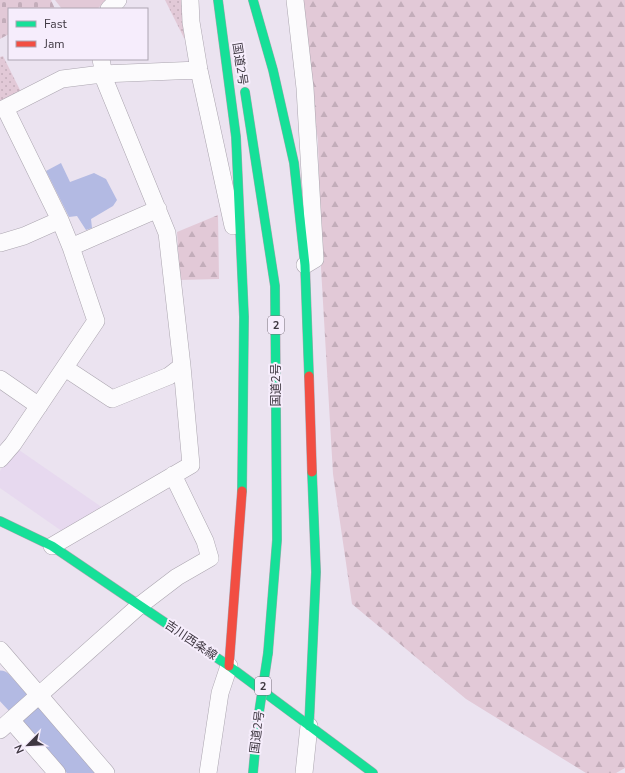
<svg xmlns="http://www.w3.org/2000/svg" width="625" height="773" viewBox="0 0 625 773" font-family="'Nunito Sans','Noto Sans JP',sans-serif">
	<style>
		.built { fill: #e7d9ef }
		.grass { fill: url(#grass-dots) }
		.forest { fill: url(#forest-firs) }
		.cemetery { fill: url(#cemetery-stones) }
		.park { fill: #e2c9d7 }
		.water { fill: #b3bae3 }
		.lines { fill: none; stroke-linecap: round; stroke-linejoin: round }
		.river { stroke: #b3bae3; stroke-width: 25 }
		.street-casing { stroke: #aba5af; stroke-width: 18 }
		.fast-casing { stroke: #aba5af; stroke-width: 10 }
		.jam-casing { stroke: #aba5af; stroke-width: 10 }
		.street { stroke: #fcfbfd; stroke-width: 17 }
		.fast { stroke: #16e098; stroke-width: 9 }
		.jam { stroke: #f24e42; stroke-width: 9 }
		.fast-bridge-casing { stroke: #aba5af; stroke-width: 10; stroke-linecap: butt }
		.fast-bridge { stroke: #16e098; stroke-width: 9 }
		.labels { text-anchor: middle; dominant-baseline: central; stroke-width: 4; stroke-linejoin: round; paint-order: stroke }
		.shield { fill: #f6edfc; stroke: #766e7a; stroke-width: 1 }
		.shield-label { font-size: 11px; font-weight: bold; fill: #3f3842 }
		.street-label { font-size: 12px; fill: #3f3842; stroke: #f6edfc }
	</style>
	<defs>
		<pattern id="grass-dots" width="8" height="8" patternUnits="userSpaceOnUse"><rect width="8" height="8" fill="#e2c9d7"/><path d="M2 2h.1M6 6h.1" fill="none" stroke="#c3adba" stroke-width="1.8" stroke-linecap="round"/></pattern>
		<pattern id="forest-firs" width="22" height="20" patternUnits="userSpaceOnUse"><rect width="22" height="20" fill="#e2c9d7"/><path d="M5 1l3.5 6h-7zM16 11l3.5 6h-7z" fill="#c3adba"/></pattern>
		<pattern id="cemetery-stones" width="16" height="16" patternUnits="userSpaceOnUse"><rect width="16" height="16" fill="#e2c9d7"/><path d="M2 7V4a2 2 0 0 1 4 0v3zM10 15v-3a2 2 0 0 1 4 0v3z" fill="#c3adba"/></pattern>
	</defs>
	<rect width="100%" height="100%" fill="#ebe3f0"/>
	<path class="built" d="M14,450h5l84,58 -34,28 -69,-48v-17z"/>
	<path class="grass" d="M165,0h17l6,37 -4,1z
		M3,56l18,36 -21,10v-45z"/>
	<path class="forest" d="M296,0h329v768l-9,5h-30l-120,-74 -114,-95 -19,-130 -12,-206 -3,-127 -14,-102z
		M218,215l1,64 -39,1 -3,-48z"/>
	<path class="cemetery" d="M0,0h51l4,9h-46v25l-9,5z"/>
	<path class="park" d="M55,0h52l-10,9h-35z"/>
	<path class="water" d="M61,163l9,19 24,-9 12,6 11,21 -4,6 -22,13 1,9 -6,2 -9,-14 -8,1 -23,-46z"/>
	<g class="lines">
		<path class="river" d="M0,683l84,90"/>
		<g class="street-casing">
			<path id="street" d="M190,0l1,22 8,48 34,156
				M295,0l10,88 10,171 -10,6
				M109,9l9,-9
				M0,243l24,-7 36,-16
				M71,247l87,-38
				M65,368l47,31 57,-23 13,-10
				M0,379l39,27
				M0,459l13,-15 83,-123 -25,-74 -11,-27 -55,-112 57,-29 40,-5 97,-4
				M52,546l139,-81 -9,-99 -15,-133 -62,-152 -4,-22
				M0,650l106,123
				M11,720l46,53
				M0,730l139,-124 38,-29 33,-19 -5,-17 -32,-66
				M208,773l12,-80 9,-27
				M304,773l5,-47"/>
		</g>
		<g class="fast-casing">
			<path id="fast" d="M218,0l18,137 8,180 -2,174
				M253,0l20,70 21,93 11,102 4,111
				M245,92l30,194 2,254 -9,113
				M0,521l52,25 177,120 144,107
				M309,726l7,-154 -4,-100
				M253,773l5,-54"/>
		</g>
		<g class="jam-casing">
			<path id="jam" d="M309,376l3,96
				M229,666l13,-175"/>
		</g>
		<use href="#street" class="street"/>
		<use href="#fast" class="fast"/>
		<use href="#jam" class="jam"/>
		<g class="fast-bridge-casing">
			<path id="fast-bridge" d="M258,719l10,-66"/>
		</g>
		<use href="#fast-bridge" class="fast-bridge"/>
	</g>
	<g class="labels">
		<g class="shield">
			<rect x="268" y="316" width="16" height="18" rx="3"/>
			<rect x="255" y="677" width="16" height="18" rx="3"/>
		</g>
		<g class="shield-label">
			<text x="276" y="325">2</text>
			<text x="263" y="686">2</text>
		</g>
		<g class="street-label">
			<text transform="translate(240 64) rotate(81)">国道2号</text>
			<text transform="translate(276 385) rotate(-90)">国道2号</text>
			<text transform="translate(191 640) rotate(34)">吉川西条線</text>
			<text transform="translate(257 732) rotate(-83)">国道2号</text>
		</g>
	</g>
	<rect x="8" y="8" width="140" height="52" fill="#f6edfc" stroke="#ada5b2"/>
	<rect x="16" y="21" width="20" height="6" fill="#16e098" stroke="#ada5b2"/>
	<text x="44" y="28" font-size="12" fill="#3f3842">Fast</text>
	<rect x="16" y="41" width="20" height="6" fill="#f24e42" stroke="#ada5b2"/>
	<text x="44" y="48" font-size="12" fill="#3f3842">Jam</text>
	<g transform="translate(28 745) rotate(246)" stroke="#f6edfc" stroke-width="3" paint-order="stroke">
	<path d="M0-3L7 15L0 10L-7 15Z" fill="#3f3842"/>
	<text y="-6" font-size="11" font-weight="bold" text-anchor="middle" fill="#3f3842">N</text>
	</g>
</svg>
